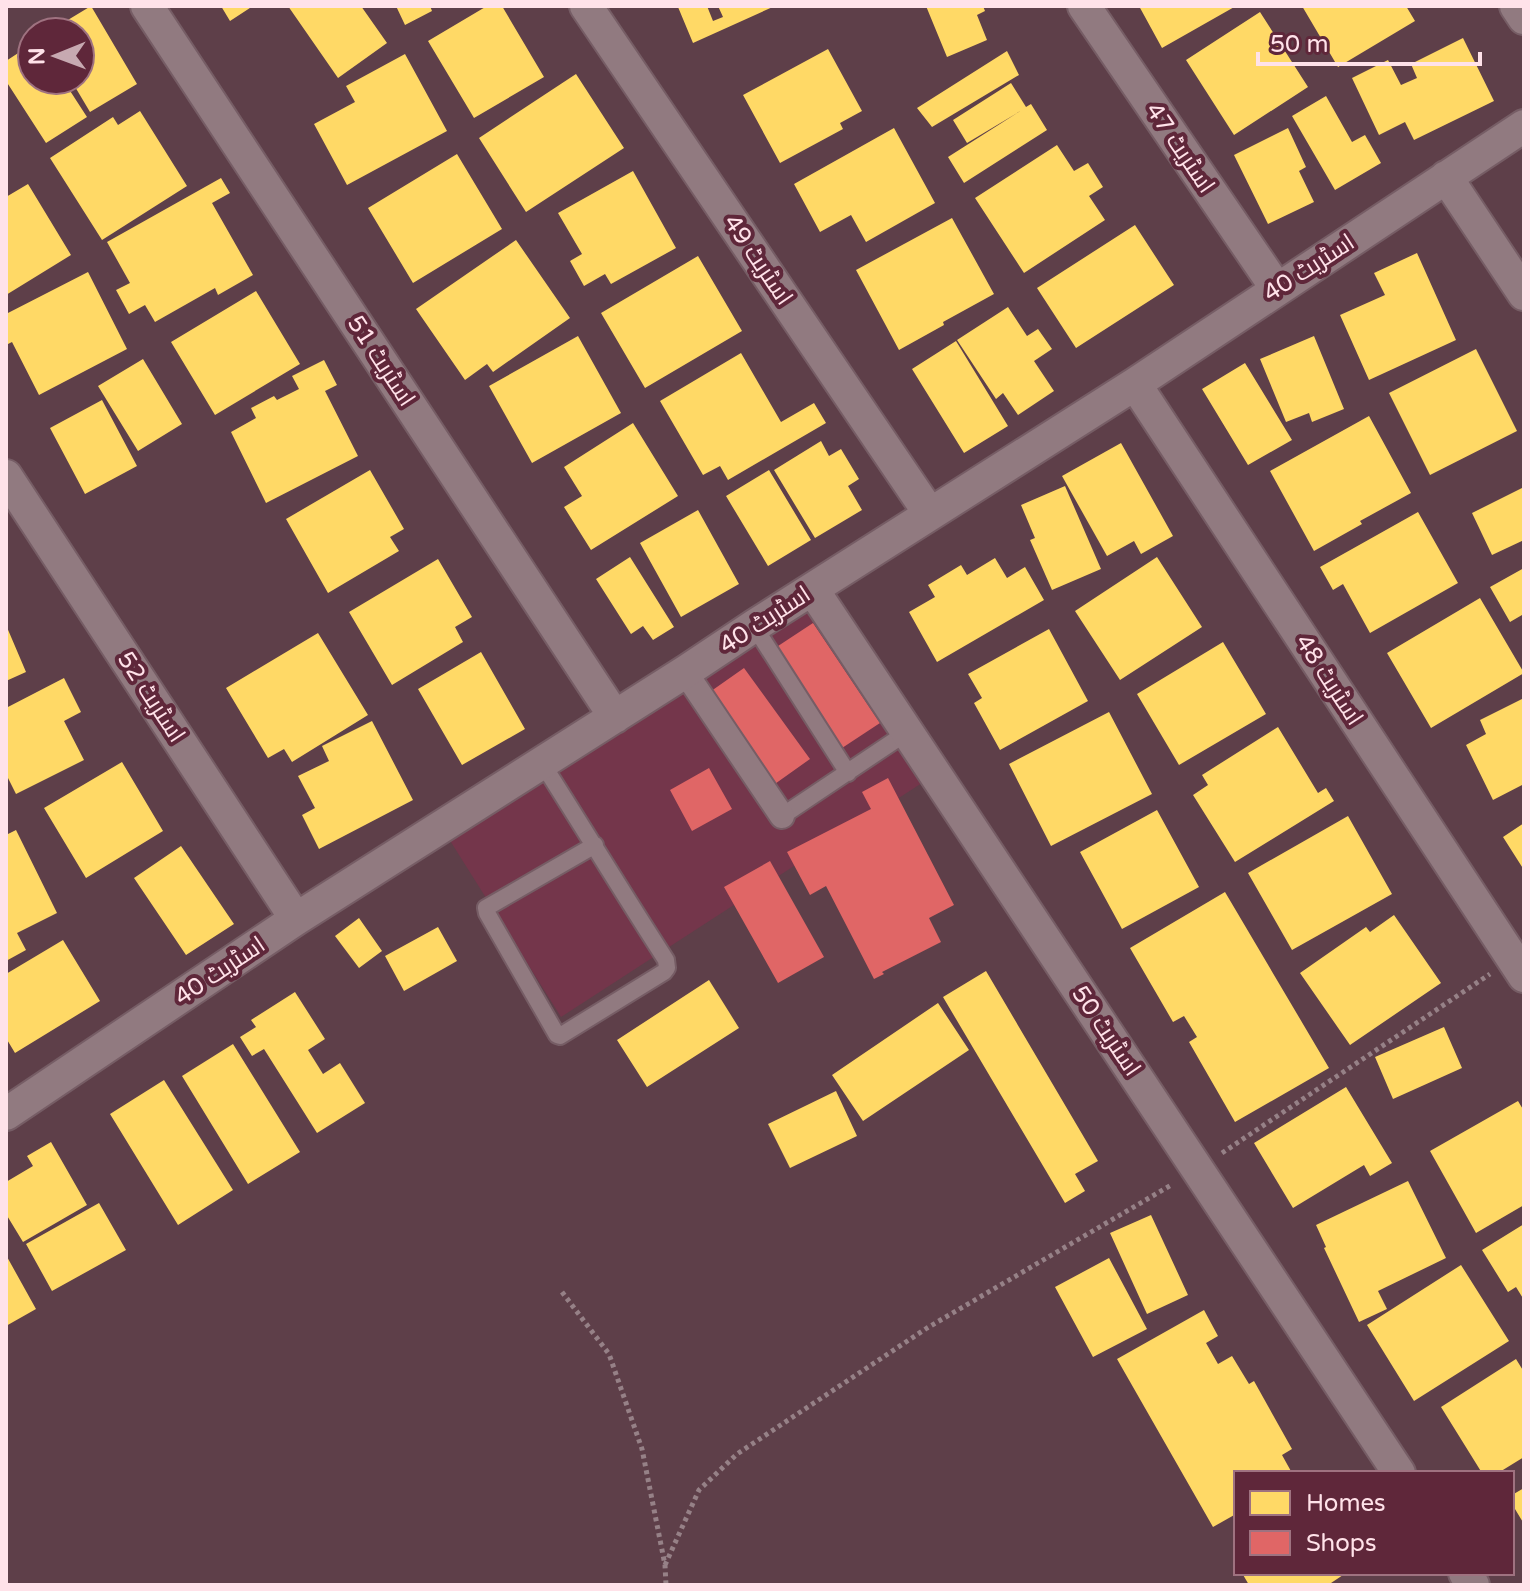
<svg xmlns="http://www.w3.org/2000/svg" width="1530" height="1591" viewBox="0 0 1530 1591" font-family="'Varela Round',Cairo,sans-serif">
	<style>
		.built { fill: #74364b }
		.homes { fill: #ffd966 }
		.shops { fill: #e06666 }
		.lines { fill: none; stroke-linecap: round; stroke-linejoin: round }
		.service-casing { stroke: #765d65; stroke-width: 20 }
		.pedestrian-casing { stroke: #765d65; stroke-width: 28 }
		.minor-casing { stroke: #765d65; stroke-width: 36 }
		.path { stroke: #968187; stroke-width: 5; stroke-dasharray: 4 4; stroke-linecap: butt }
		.service { stroke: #917a80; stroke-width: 16 }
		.pedestrian { stroke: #917a80; stroke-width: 24 }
		.minor { stroke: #917a80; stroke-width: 32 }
		.labels { text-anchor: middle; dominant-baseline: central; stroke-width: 8; stroke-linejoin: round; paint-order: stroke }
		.street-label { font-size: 24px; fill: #ffe2e9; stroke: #5f273a }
	</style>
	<rect width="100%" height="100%" fill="#5e3f49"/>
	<path class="built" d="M806,608l119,173 -364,236 -112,-178z"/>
	<path class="homes" d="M91,6l46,78 -47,28 -19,-32h9v-48h-32z
		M221,6h32l-23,15z
		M288,6h73l26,37 -49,35z
		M396,6h34l2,5 -27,14z
		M487,6h15l42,71 -70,41 -46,-77z
		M681,6h26l6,15 10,-4 -5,-11h57l-82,37 -15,-36z
		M926,6h57l2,5 -8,4 10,25 -40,17z
		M1139,6h97l-74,42z
		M1302,6h104l9,15 -77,46z
		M1260,12l48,75 -74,48 -48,-75z
		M1463,38l31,63 -80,39 -9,-18 -26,13 -27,-57 36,-18 13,25 16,-7 -6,-14z
		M32,44v36h31l24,37 -41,26 -40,-62v-20z
		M828,49l34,62 -22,12 3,6 -63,34 -37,-68z
		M1007,51l12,24 -87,52 -15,-19z
		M405,54l42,77 -100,54 -33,-61 41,-22 -9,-16z
		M576,74l48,74 -98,64 -47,-74z
		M1011,83l15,24 5,-3 16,26 -83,53 -16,-26 74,-47 -55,33 -14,-23z
		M1326,96l26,46 13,-7 16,28 -46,27 -43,-74z
		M140,111l47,75 -85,54 -52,-82 63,-41 5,8z
		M894,128l41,75 -69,39 -15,-27 -31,17 -26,-48z
		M1288,128l18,39 -7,4 15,31 -46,22 -34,-69z
		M1057,145l17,26 14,-8 15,24 -14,9 16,24 -81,53 -49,-75z
		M457,154l45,75 -89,54 -45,-75z
		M633,171l43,77 -65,36 -6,-10 -21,12 -14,-25 12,-7 -24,-41z
		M221,178l9,15 -18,10 41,72 -35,20 -3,-7 -60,34 -10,-17 -16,9 -13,-24 14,-7 -23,-41z
		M28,184l43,71 -65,40v-98z
		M952,218l42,76 -51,28 1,3 -45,25 -43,-80z
		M1135,225l39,60 -98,63 -39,-60z
		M516,240l54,78 -77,54 -6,-8 -22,16 -49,-71z
		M1417,253l39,87 -87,40 -29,-65 45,-20 -11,-22z
		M698,256l44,75 -97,57 -44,-75z
		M88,272l39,77 -88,46 -27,-53 -6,3v-31z
		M256,291l44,73 -85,51 -44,-73z
		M1008,307l19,29 11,-7 14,20 -18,12 20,30 -36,24 -15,-22 -7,6 -39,-59z
		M578,336l43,77 -89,50 -43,-77z
		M1314,336l30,73 -32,13 -3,-9 -23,9 -26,-63z
		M956,341l52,85 -44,27 -52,-84z
		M1476,349l41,82 -87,44 -41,-82z
		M741,353l40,69 33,-19 12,20 -98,57 -8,-14 -17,9 -43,-74z
		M143,359l39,65 -44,27 -40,-65z
		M324,360l13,25 -12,6 33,65 -92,47 -35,-71 25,-14 -5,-10 23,-12 3,4 22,-11 -7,-13z
		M1245,363l47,77 -44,25 -46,-76z
		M102,400l35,66 -52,28 -35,-66z
		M1369,416l42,77 -51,28 2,3 -48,27 -44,-80z
		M633,423l45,73 -87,54 -27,-43 18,-11 -18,-29z
		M821,441l8,15 12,-7 18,30 -11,7 14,24 -47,28 -41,-68z
		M1121,443l52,93 -32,18 -7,-13 -27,15 -45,-80z
		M370,470l34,59 -14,8 9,14 -71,42 -42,-74z
		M769,470l42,70 -43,26 -42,-70z
		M1065,486l36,83 -49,21 -22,-50 5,-2 -14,-33z
		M1524,487v53l-32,15 -20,-42z
		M698,510l41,74 -58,33 -41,-74z
		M1418,512l40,71 -88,50 -27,-49 -10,6 -13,-23z
		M630,557l44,70 -21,13 -10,-14 -12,8 -35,-55z
		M1157,557l45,70 -82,53 -45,-69z
		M995,558l12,20 18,-11 19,33 -107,62 -28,-50 26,-15 -7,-12 33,-20 6,10z
		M438,559l34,58 -17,10 8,15 -71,43 -43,-73z
		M1524,568v51l-2,-4 -12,7 -20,-35z
		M1480,598l44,75 -93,55 -44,-75z
		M6,625l20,47 -20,9z
		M1049,629l39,72 -88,49 -26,-47 8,-5 -14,-24z
		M318,633l50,82 -76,47 -8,-13 -16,9 -42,-70z
		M1223,642l43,72 -87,51 -42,-71z
		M481,652l44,77 -63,36 -44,-76z
		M64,678l17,34 -17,9 20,39 -68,34 -10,-20v-66z
		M1524,698v86l-31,16 -27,-55 20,-11 -6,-14z
		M1109,712l43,82 -101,52 -42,-82z
		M372,721l41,79 -94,49 -17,-34 13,-7 -17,-32 31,-15 -7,-15z
		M1278,727l40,66 8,-5 8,13 -99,61 -42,-67 15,-10 -6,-10z
		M122,762l41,69 -77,47 -42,-70z
		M1157,810l42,77 -77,42 -42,-77z
		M1348,816l44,78 -100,56 -44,-77z
		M1524,823v47l-21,-33z
		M16,830l41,83 -40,20 9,17 -20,11v-126z
		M181,846l53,78 -48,31 -52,-77z
		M1225,892l104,176 -94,54 -46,-80 8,-5 -13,-21 -11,6 -43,-74z
		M1394,915l47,68 -91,62 -50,-72 66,-46 4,5z
		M359,918l23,33 -23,17 -24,-32z
		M438,927l19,34 -53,30 -19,-35z
		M63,940l37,61 -85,52 -9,-15v-64z
		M986,971l112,190 -23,13 10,17 -20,12 -122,-206z
		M709,980l30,48 -92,59 -30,-47z
		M295,992l30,47 -17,11 15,24 17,-11 25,40 -48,30 -53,-84 -12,7 -12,-19 16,-10 -5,-7z
		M938,1003l31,47 -106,71 -31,-46z
		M1444,1027l18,41 -69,31 -18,-42z
		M233,1044l67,108 -52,32 -66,-108z
		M164,1080l69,110 -55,35 -68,-111z
		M1346,1087l46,76 -22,13 -6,-11 -71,43 -39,-65z
		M836,1091l21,45 -67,32 -22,-44z
		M1518,1101l6,10v94l-48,28 -46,-82z
		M51,1142l36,63 -64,37 -17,-28v-32l27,-16 -6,-10z
		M1408,1181l38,77 -68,33 9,18 -28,13 -35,-74 2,-1 -10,-22z
		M99,1203l27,47 -74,41 -26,-47z
		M1151,1215l37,80 -41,19 -37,-81z
		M1524,1224v76l-8,-13 -8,5 -26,-42z
		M6,1255l30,54 -30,17z
		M1109,1258l38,71 -54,28 -38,-70z
		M1461,1265l48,76 -95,60 -47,-76z
		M1204,1310l14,26 -12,7 12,21 14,-8 17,28 5,-3 38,68 -10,6 10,18h-56v41l-23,13 -96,-168z
		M1516,1359l8,13v85l-26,16h-16l-41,-66z
		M1524,1488v36l-12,-20v-9z
		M1242,1573h104l-18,12h-79z"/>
	<path class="shops" d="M813,623l67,100 -41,27 -67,-100z
		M744,668l66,91 -38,27 -65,-92z
		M709,768l23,41 -40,22 -22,-41z
		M888,778l66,127 -25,13 12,24 -59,30 2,2 -10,5 -48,-93 -16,9 -23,-43 84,-43 -9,-17z
		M770,861l54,96 -46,26 -54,-96z"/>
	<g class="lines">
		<g class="service-casing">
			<path id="service" d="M754,626l94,147
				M542,763c42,66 82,132 124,197l1,8 -3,4 -104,64 -3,-1 -70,-122 -1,-5 109,-63
				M782,816l124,-83"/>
		</g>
		<g class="pedestrian-casing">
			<path id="pedestrian" d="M685,672l97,144"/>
		</g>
		<g class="minor-casing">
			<path id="minor" d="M147,6l468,711
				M586,6l344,508
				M1084,6l193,283
				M1516,6l8,12
				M1446,177l78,117
				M1135,384l389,592
				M6,476l290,443
				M813,590l586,883
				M6,1114l290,-195 389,-247 69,-46 381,-242 389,-258
				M1465,1573l8,12"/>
		</g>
		<path class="path" d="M1222,1153l268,-179
			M562,1292l47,62 33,95 23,116 1,20
			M665,1565l34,-75 38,-36 190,-126 246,-144"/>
		<use href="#service" class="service"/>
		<use href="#pedestrian" class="pedestrian"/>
		<use href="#minor" class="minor"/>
	</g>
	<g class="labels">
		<g class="street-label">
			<text transform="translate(1180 148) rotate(56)">اسٹریٹ 47</text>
			<text transform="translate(758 260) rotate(56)">اسٹریٹ 49</text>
			<text transform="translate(1309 268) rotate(-33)">اسٹریٹ 40</text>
			<text transform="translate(381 361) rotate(57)">اسٹریٹ 51</text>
			<text transform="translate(765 620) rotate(-33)">اسٹریٹ 40</text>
			<text transform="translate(1329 680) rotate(57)">اسٹریٹ 48</text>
			<text transform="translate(151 697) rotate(57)">اسٹریٹ 52</text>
			<text transform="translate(220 971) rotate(-34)">اسٹریٹ 40</text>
			<text transform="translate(1106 1031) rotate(56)">اسٹریٹ 50</text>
		</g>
	</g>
	<rect width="1530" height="1591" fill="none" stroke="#ffe2e9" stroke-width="16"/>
	<rect x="1234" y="1471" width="280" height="104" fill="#5f273a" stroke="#9f7280" stroke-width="2"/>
	<rect x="1250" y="1491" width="40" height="24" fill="#ffd966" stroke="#9f7280" stroke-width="2"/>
	<text x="1306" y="1511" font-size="24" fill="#ffe2e9">Homes</text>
	<rect x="1250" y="1531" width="40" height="24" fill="#e06666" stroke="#9f7280" stroke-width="2"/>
	<text x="1306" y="1551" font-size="24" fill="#ffe2e9">Shops</text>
	<g transform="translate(56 56) rotate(269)"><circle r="38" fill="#5f273a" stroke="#9f7280" stroke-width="2"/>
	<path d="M0-6L14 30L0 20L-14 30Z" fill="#c7a9b1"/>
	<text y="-12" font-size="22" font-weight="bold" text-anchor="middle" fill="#ffe2e9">N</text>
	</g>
	<path d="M1258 52v12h222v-12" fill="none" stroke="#ffe2e9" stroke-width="4"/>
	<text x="1270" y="52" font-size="24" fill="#ffe2e9" stroke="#5f273a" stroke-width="6" paint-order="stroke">50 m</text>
</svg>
